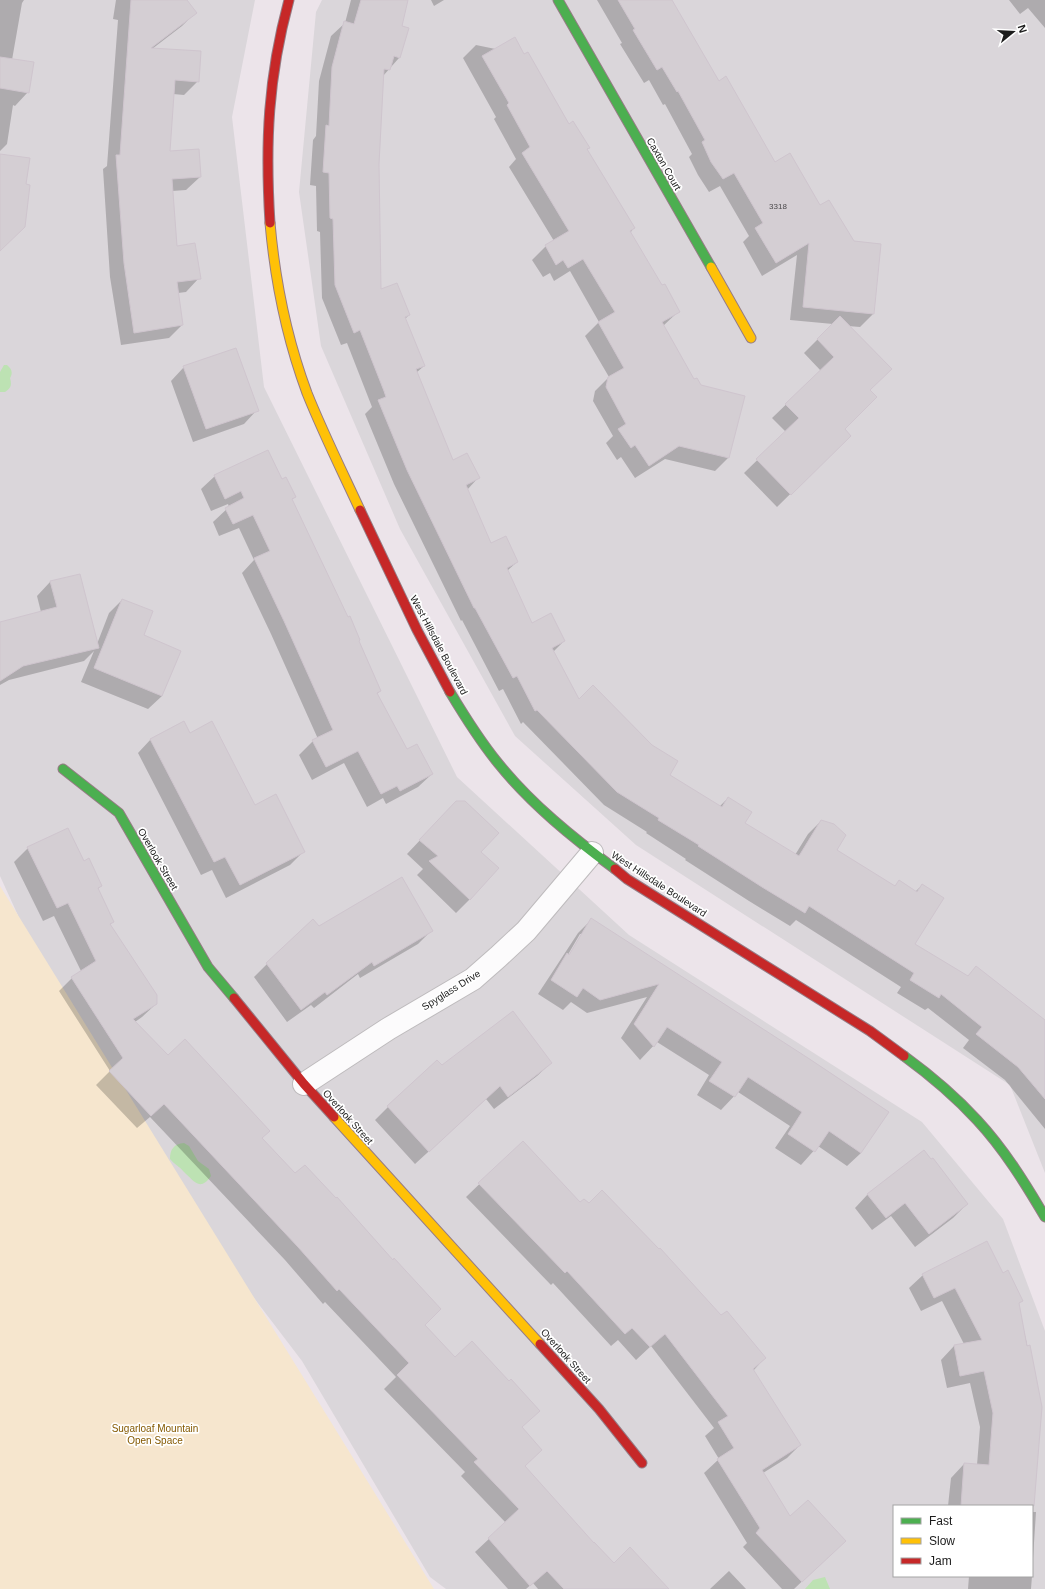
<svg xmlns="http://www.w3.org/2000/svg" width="1045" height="1589" viewBox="0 0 1045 1589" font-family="Arial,sans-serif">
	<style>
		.residential { fill: #dad6da; fill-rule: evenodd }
		.park { fill: #f6e6ce }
		.water { fill: #bde2b3 }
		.shadow { fill: #0003; fill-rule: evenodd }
		.building { fill: #d4ced3; stroke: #cfc5ce }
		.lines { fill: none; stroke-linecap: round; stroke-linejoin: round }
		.street-casing { stroke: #bebbbd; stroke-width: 24 }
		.fast-casing { stroke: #967c85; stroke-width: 11 }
		.slow-casing { stroke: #967c85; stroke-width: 11 }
		.jam-casing { stroke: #967c85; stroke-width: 11 }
		.street { stroke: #fcfbfc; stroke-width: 22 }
		.fast { stroke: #4caf50; stroke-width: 9 }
		.slow { stroke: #ffc107; stroke-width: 9 }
		.jam { stroke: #c62828; stroke-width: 9 }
		.labels { text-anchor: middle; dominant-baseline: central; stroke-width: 3.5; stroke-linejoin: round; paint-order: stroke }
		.number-label { font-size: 8px; fill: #4c4a4c }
		.street-label { font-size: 10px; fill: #1c1c1c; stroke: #fff }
		.park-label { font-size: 10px; fill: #845901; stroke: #fff }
	</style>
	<rect width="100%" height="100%" fill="#ece4ea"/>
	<path class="residential" d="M0,0h255l-23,117 32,270 193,390 172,158 293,187 81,97 42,112v258h-599l-16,-12 -128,-216 -201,-264 -101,-221zM894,1506h138v70h-138z
		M322,0h723v1173l-35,-88 -374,-240 -121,-109 -115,-207 -79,-183 -22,-154 17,-180z"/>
	<path class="park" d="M0,886l434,703h-434z"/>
	<path class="water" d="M4,365h3c5,4 6,8 3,13 2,7 1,10 -5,14h-5v-20z
		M184,1143l5,3 9,15 11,8 2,7c-11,16 -17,5 -27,-4 -4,-5 -10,-8 -14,-13 0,-10 4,-15 14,-16z
		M825,1577l5,12h-25l8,-9z"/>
	<path class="shadow" d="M0,0h24l-2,3 -10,57 16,32 -13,14 -2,-1 -6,39 -7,7z
		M116,0h70l9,13 -13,13 -30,23 46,32 -14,14 -11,-1 -4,58 31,25 -14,13 -14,1 4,56 23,31 -13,14 -8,1 4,32 -13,13 -48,7 -11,-68 -7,-108 4,-3 11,-146 -5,-1z
		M351,0h56l-7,27 7,2 -8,29 -16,18 -5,88 2,127 29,24 -4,4 19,47 -8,7 36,88 26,17 -11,12 24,54 26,18 -10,9 25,53 32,17 -11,11 26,48 90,75 50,32 9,-9 16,25 51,32 13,-21 13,-13 15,29 58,37 5,-5 16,10 7,-7 -8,59 53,33 9,-9 69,53v108l-40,-49 -42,-32 6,-8 -41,-32 -3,2 -28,-17 4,-6 -105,-67 -6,6 -41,-25 -64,-41 1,-1 -40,-26 1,-1 -43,-27 -81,-83 -2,2 -18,-35 -4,2 -37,-71 -1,1 -67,-137 -29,-70 7,-7 -25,-64 -6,2 -19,-47 -2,-66 -3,-1 -1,-45 -6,-1 3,-45 3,-4 3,-55 12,-45 14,-13z
		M431,0h13l-10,6z
		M597,0h74l48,82 56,81 98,151 -13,13 -12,-1 20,64 -25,39 -7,20 -59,58 -33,-34 42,-41 -14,-14 49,-47 -17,-18 29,-29 -43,-4 7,-65 -35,21 -19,-34 6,-6 -29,-50 -11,6 -11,-17 -9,-18 3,-3 -27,-50 -2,1 -14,-25 -5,3 -24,-39 2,-1z
		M1009,0h36v28l-17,-20 -8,6z
		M476,45l48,10 44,70 20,23 -1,2 47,78 -4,5 32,54 17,24 -16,15 31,55 7,5 43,11 -16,61 -13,13 -50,-12 -30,19 -14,-21 -4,3 -11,-17 7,-7 -20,-35 2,-10 14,-14 -24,-41 14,-14 -29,-51 -16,10 -4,-8 -7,4 -11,-17 14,-14 8,-5 -45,-74 7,-8 -22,-40 2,-2 -33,-59z
		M184,367l73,43 -13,14 -51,18 -22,-61z
		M215,476l66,4 14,17 -4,3 89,191 -3,3 29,57 26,23 -14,13 -32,17 -3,-6 -16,9 -23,-44 -32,17 -13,-25 14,-14 5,-2 -47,-105 -29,-61 12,-13 -15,-32 -20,8 -6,-14 16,-15 -1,-3 -17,7 -10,-22z
		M79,575l18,69 12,-31 13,-13 20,36 37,15 -17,45 -14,13 -67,-27 13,-31 -10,10 -75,19 -9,5v-62l41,-11 -4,-16 13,-14z
		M190,734l64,72 50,45 -14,14 -64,33 -14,-28 -11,5 -63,-122 13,-14z
		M456,802l23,50 -9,47 -14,14 -39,-38 6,-6 -16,-15z
		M28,848l55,14 18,24 -3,3 15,32 -3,4 46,79 -14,13 -7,5 33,35 93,81 163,187 97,103 3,38 70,79 20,19 54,25h-130l-5,-6 -7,6h-18l-33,-37 31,-29 -45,-47 4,-4 -81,-83 12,-12 -71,-75 -2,2 -38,-44 -135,-143 -13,11 -41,-43 14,-14 -51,-80 13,-13 9,-7 -27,-55 -11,5 -29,-59z
		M591,920l270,233 -14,13 -29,-20 -17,19 -26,-17 15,-22 -52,-34 -17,18 -24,-15 12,-20 -52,-33 -17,18 -19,-22 26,-41 -60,16 -16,-11 -8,8 -25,-16 40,-61zM580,934h3l-16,25 -1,-1z
		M318,927l114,3 -14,14 -58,34 -2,-4 -44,34 -3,-3 -24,17 -33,-45 13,-13z
		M551,1063l-14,13 -43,33 -8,-10 -71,65 -40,-44 13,-13 54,-40z
		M523,1142l57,62 141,112 44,42 -12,13 47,74 -13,13 -24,15 27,45 41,36 -37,35h-12l-39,-42 4,-4 -43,-70 15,-14 -14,-23 9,-8 -63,-82 -15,14 -18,-20 -7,6 -58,-63 -2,2 -85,-88z
		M868,1194l99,10 -14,14 -38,29 -24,-31 -19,14 -17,-22z
		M1003,1274l19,26 -4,4 23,103 -9,105h4l-4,62v-68h-84l3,-28 13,-14 13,1 3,-38 -10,-44 -23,5 -6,-28 13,-14 10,-2 -22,-43 -21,10 -12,-23 14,-13z
		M729,1571l17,18h-36z
		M969,1576h63l-1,13h-63z"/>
	<path class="building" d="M131,0h56l10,13 -46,35 50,3 -2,31 -24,-2 -5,71 29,-2 2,28 -29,2 5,67 18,-3 6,36 -24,3 6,43 -49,8 -10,-70 -8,-108h4z
		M361,0h47l-6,26 7,2 -9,30 -6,-2 -4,14 -6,-1 -5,95 2,125 16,-6 13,32 -5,2 20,49 -9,3 37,91 14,-7 13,25 -14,7 25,58 15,-7 12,26 -11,6 25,55 19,-10 14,28 -13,7 27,51 14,-14 59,60 26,16 -8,14 52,32 6,-10 24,15 -7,11 54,33 22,-36 13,4 12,11 -9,15 58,36 4,-6 18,12 5,-8 22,14 -29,46 53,32 8,-10 69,54v79l-27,-32 -42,-33 6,-7 -41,-33 -2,4 -29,-18 4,-7 -105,-67 -4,7 -43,-26 -64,-41 1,-1 -41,-25 1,-2 -42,-26 -80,-82 -2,1 -18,-35 -4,2 -38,-70h-1l-67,-138 -29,-70 8,-3 -2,-6 -24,-61 -6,3 -19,-48 -2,-66 -3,-1 -1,-45 -6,-1 3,-47 3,1 3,-59 12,-46 10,3z
		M618,0h54l47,81 7,-5 49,86 15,-9 30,52 9,-5 25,41 27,3 -7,70 -71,-7 6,-64 -33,20 -21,-35 8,-5 -29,-50 -11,6 -12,-17 -9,-20 3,-2 -27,-49 -1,1 -15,-25 -5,3 -24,-40 2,-1z
		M515,37l9,17 4,-2 41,72 4,-3 17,27 -3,1 48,79 -5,3 32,54 3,-1 15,28 -18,10 32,57 3,-1 4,7 44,11 -16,62 -50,-12 -30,20 -14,-21 -4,3 -13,-19 8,-5 -20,-37 2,-10 16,-9 -26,-46 17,-10 -32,-53 -15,9 -5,-8 -7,5 -11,-20 24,-14 -47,-78 8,-6 -23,-42 2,-2 -27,-47z
		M0,57l34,5 -5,31 -29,-5z
		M0,154l30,4 -4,26 4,1 -5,42 -25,24z
		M840,316l52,53 -22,21 7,7 -32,32 6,7 -60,59 -35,-36 43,-41 -14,-14 49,-47 -17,-18z
		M236,348l23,63 -53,18 -23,-63z
		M268,450l14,29 4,-2 10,20 -4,2 56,118 2,-1 10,24 -1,1 22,50 -4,2 30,56 10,-5 16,30 -33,17 -3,-5 -16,8 -23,-43 -32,16 -14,-27 21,-10 -49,-109 -30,-63 16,-7 -17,-36 -20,9 -8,-16 19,-10 -3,-7 -16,8 -11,-24z
		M80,574l19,74 -76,18 -23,15v-59l57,-15 -7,-26z
		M122,599l31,12 -9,24 37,16 -19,45 -68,-28z
		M184,721l6,12 22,-12 43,84 21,-11 29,58 -65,33 -15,-28 -11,5 -64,-123z
		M456,801h9l34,32 -18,19 18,16 -29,32 -41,-39 9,-5 -19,-16z
		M68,828l16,33 5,-3 13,28 -4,2 16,34 -4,2 47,71v9l-24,15 35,36 17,-16 85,92 -8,7 33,35 10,-8 31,33 1,-1 56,63 1,-2 47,51 -16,16 30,32 17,-16 37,40 2,-2 29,32 -18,16 20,23 -17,16 69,77v-1l20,21 16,-16 39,42h-105l-17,-18 -17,15 -42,-48 31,-29 -45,-47 4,-3 -81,-84 12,-12 -70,-74 -2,2 -39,-44 -134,-143 -13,12 -42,-45 14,-13 -52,-81 25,-16 -28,-58 -11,5 -30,-61z
		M402,877l31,54 -59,35 -2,-4 -45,33 -2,-3 -24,18 -35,-47 47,-44 6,7z
		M591,918l217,140 81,54 -28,41 -32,-22 -14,21 -27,-18 14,-22 -54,-35 -13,20 -26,-16 13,-19 -55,-35 -13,20 -20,-23 25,-40 -59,16 -17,-12 -6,9 -26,-17 16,-27 2,2z
		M513,1011l39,52 -44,34 -8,-11 -71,66 -42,-46 50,-46 5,5z
		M523,1141l57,61 4,-3 5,4 13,-13 57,59 1,-1 61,67 6,-4 39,47 -13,11 48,76 -39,25 28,46 18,-16 38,41 -44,41 -46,-49 4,-5 -43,-69 17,-11 -16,-26 10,-6 -63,-82 -15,13 -18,-19 -7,6 -58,-63 -2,2 -87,-90z
		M924,1150l7,9 2,-1 35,46 -39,30 -24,-31 -19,15 -19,-24z
		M987,1241l16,32 5,-3 15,31 -4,2 8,43 3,-1 12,62 -8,99h-73l3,-43 25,2 4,-52 -9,-42 -24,5 -6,-31 28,-5 -27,-52 -21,10 -12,-24z"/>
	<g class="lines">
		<g class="street-casing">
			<path id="street" d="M304,1084l84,-55 85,-50 25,-22 28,-26 66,-78"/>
		</g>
		<g class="fast-casing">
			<path id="fast" d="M558,0l153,267
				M450,692c15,25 30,49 48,71 33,41 75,75 117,106
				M63,769l56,44 89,154 26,31
				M904,1056c26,19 51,40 73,64 27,29 48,63 68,97"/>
		</g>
		<g class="slow-casing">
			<path id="slow" d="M270,223c5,57 17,116 37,170 16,40 35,78 53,117
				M711,267l40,71
				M334,1117l206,227"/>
		</g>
		<g class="jam-casing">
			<path id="jam" d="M270,223c-5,-80 -2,-146 19,-223
				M360,510l57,120 33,62
				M615,869l12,10 243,152 34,25
				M234,998l70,86 30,33
				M540,1344l59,65 43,54"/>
		</g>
		<use href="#street" class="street"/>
		<use href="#fast" class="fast"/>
		<use href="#slow" class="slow"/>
		<use href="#jam" class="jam"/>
	</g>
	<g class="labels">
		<g class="number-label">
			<text x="778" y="206">3318</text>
		</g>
		<g class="street-label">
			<text transform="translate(664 164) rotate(60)">Caxton Court</text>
			<text transform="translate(439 645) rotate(62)">West Hillsdale Boulevard</text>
			<text transform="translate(158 859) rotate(60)">Overlook Street</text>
			<text transform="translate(659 884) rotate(33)">West Hillsdale Boulevard</text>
			<text transform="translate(451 990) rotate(-32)">Spyglass Drive</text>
			<text transform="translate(348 1117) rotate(48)">Overlook Street</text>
			<text transform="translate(566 1356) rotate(48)">Overlook Street</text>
		</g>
		<g class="park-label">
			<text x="155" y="1428">Sugarloaf Mountain<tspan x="155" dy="12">Open Space</tspan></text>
		</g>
	</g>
	<rect x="893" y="1505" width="140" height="72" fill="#ffffff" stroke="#a4a4a4"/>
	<rect x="901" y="1518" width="20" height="6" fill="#4caf50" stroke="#a4a4a4"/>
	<text x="929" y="1525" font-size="12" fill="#1c1c1c">Fast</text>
	<rect x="901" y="1538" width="20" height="6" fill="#ffc107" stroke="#a4a4a4"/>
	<text x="929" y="1545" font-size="12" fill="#1c1c1c">Slow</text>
	<rect x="901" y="1558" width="20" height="6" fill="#c62828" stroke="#a4a4a4"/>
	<text x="929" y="1565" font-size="12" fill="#1c1c1c">Jam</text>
	<g transform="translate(1013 32) rotate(72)" stroke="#ffffff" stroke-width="3" paint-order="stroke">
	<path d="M0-3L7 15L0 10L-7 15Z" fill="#1c1c1c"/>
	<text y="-6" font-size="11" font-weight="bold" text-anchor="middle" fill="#1c1c1c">N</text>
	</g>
</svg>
